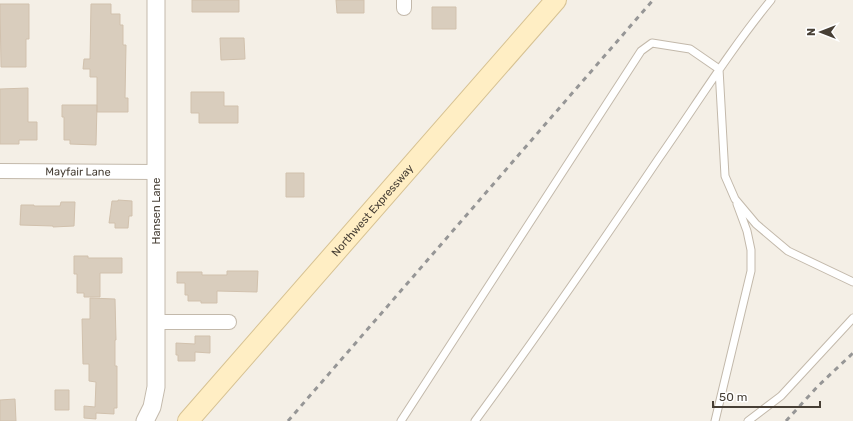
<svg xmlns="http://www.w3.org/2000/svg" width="853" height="421" viewBox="0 0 853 421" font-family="Rubik,sans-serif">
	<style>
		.building { fill: #d9cdbd; stroke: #d1c1ad }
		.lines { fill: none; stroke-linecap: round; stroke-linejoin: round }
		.service-casing { stroke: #c3b9ab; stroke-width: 9 }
		.minor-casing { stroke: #c3b9ab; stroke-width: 16 }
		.tertiary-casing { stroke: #c3b9ab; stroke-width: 19 }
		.secondary-casing { stroke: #d7c293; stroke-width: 22 }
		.service { stroke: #fff; stroke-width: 7 }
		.minor { stroke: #fff; stroke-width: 14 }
		.tertiary { stroke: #fff; stroke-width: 17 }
		.secondary { stroke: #ffeec4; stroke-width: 20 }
		.rail { stroke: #969696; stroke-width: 3; stroke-dasharray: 5 5; stroke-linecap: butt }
		.labels { text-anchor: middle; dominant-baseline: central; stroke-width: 3; stroke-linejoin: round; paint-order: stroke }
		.street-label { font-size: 11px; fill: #473f35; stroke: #fff }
	</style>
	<rect width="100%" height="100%" fill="#f4efe6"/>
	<path class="building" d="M192,0h47v12h-47z
		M336,0h28v13h-27z
		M0,4h29v35h-3v28h-25z
		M91,4h20v10h9v11h3v20h3l-1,53h3v14h-31v-35h-7v-8h-7l1,-10h6z
		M432,7h24v22h-24z
		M220,38h24l1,21 -24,1z
		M28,88v34h9v18h-18v4h-19v-55z
		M191,92h33v14h14v17h-39v-10h-8z
		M62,105h35l-1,40 -26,-1v-4h-6v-23h-2z
		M286,173h18v24h-18z
		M118,200l14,1v15h-3l-1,12h-13v-5h-6l3,-22h6z
		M61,202h14l-1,24 -21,1v-1l-33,-1 1,-20h13v1h26z
		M74,256h14v2h34v15h-22v24h-16v-4h-7v-19h-3z
		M227,271h31l-1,21 -40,-1v12h-16v-2h-13v-6h-3v-12h-8v-11h25v3h25z
		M90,298l25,1 1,41h-1v26h2v42h-3v6l-18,-1v6l-12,-1v-12l11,1 1,-25 -7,-1v-17h-6l-1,-45h8z
		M195,336h15v17l-15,-1v9h-17v-6h-2v-12l19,1z
		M55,390h14v20h-14z
		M15,399l1,22h-16v-21z"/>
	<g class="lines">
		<g class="service-casing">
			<path id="service" d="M401,421l240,-370 11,-8 38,6 29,20 6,107 10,23 21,25 32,27 65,31
				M475,421c63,-86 124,-174 184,-263 37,-53 71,-108 112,-158
				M715,421l36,-150v-21l-4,-19 -10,-27
				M748,421l33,-25 72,-78"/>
		</g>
		<g class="minor-casing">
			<g id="minor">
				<path d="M404,8v-8"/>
				<path id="s1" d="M0,171l156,1"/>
				<path d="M156,322h73"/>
			</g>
		</g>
		<g class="tertiary-casing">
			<path id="tertiary" d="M145,421l7,-14 4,-20v-387"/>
		</g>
		<g class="secondary-casing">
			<g id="secondary">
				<path id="s2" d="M188,421l368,-421"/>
			</g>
		</g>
		<use href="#service" class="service"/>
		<use href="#minor" class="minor"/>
		<use href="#tertiary" class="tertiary"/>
		<use href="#secondary" class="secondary"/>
		<path class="rail" d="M288,421l365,-421
			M786,421l32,-35 35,-33"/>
	</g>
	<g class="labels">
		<g class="street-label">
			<text stroke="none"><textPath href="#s1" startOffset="78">Mayfair Lane</textPath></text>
			<text stroke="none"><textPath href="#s2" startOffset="280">Northwest Expressway</textPath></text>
			<text transform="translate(156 211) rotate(-90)">Hansen Lane</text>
		</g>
	</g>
	<g transform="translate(821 32) rotate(270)" stroke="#ffffff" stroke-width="3" paint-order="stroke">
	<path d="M0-3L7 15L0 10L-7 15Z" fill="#473f35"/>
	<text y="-6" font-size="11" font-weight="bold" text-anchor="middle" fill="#473f35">N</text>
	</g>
	<path d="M713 401v6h107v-6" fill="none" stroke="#473f35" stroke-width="2"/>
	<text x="719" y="401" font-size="12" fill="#473f35" stroke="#ffffff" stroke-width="3" paint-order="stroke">50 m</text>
</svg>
